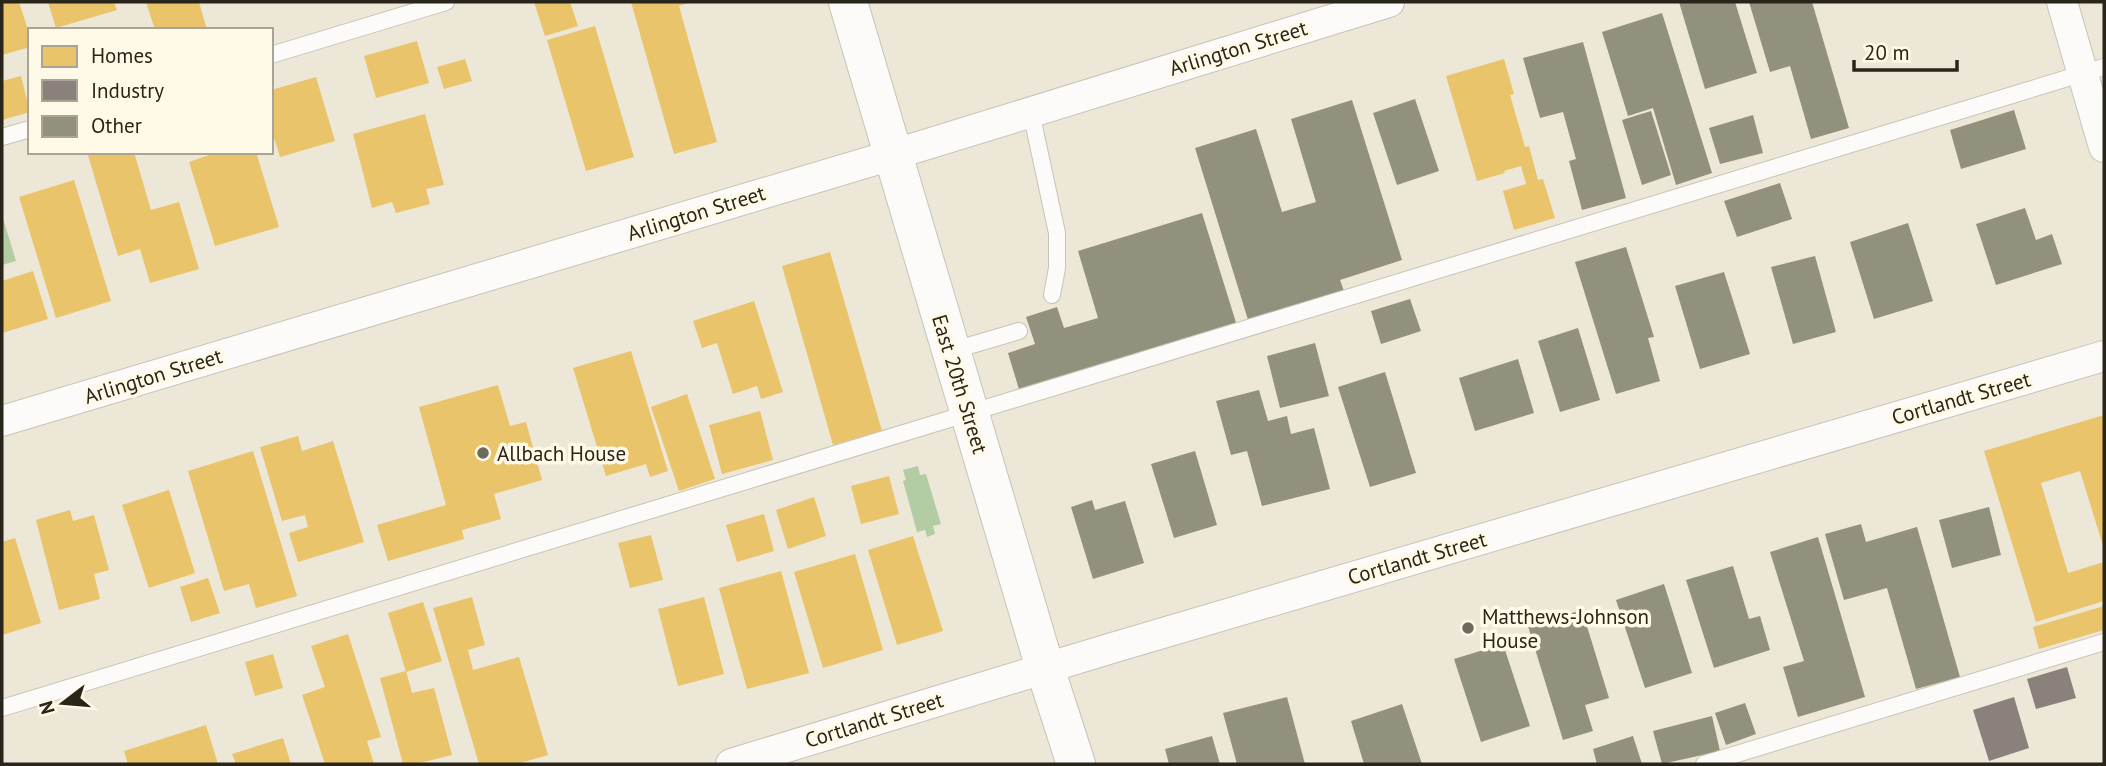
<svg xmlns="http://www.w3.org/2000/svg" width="2106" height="766" viewBox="0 0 2106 766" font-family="'PT Sans',sans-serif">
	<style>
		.water { fill: #b3cca3 }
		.homes { fill: #e9c46a }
		.industry { fill: #8a817c }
		.building { fill: #92917e }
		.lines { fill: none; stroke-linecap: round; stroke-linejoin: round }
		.service-casing { stroke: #c7c3b6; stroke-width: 18 }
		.minor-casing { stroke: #c7c3b6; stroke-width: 32 }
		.secondary-casing { stroke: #c7c3b6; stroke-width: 40 }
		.service { stroke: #fcfbf9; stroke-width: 16 }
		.minor { stroke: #fcfbf9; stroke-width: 30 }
		.secondary { stroke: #fcfbf9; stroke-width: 38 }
		.poi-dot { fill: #6d695c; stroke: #fff9e7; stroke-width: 2.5 }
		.labels { text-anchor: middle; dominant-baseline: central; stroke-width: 7; stroke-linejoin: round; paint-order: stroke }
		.street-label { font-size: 21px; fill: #29251a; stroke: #fff9e7 }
		.poi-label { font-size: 21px; fill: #29251a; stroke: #fff9e7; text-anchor: start }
	</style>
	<rect width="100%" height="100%" fill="#ece7d7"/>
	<path class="water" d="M2,215l14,46 -14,4z
		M918,466l2,9 6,-1 15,50 -8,2 2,8 -8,3 -2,-7 -8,2 -14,-51 3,-1 -3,-10z"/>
	<path class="homes" d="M2,2h17l11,34v11l-28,8z
		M48,2h66l3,8 -61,18z
		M146,2h53l8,28h-52z
		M534,2h36l8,24 -33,10z
		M631,2h60l-12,4 38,136 -43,12z
		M595,26l39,131 -48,14 -39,-131z
		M417,41l12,42 -53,15 -12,-42z
		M465,59l7,22 -28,8 -7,-22z
		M1504,59l10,35 -4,1 15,52 4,-1 9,34 5,-1 12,39 -41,12 -11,-39 23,-7 -5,-18 -17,5 1,2 -28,8 -31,-105z
		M21,76l9,36 -28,8v-39z
		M316,77l19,64 -55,16 -9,-29v-38z
		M425,114l19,71 -18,4 4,15 -34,9 -4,-11 -20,6 -19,-74z
		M87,152h47l17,58 28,-8 20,67 -49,14 -10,-34 -22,7z
		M218,152h38l23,75 -64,19 -26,-84z
		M74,180l37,121 -55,17 -37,-121z
		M830,252l52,179 -49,14 -51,-179z
		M33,271l15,48 -46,14v-52z
		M754,301l29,91 -22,7 -4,-13 -24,8 -16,-51 -15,5 -9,-27z
		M631,351l37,120 -18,6 -4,-13 -40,12 -33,-108z
		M498,385l12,41 16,-4 16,58 -48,14 7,25 -39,11 2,9 -76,22 -11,-36 69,-20 -27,-98z
		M687,394l28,85 -36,12 -28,-84z
		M760,411l13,49 -51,14 -13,-49z
		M2104,415v134l-24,-78 -39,12 27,90 36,-11v39l-68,21 -52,-171z
		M298,436l4,15 31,-10 31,101 -66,20 -9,-29 19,-6 -3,-12 -23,6 -22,-74z
		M253,451l44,145 -41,12 -7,-24 -25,7 -36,-120z
		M889,476l10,38 -38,10 -10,-38z
		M169,490l26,83 -46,15 -27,-83z
		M814,497l12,39 -38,13 -12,-39z
		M70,510l3,11 21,-6 15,55 -15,4 6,25 -41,11 -23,-90z
		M764,514l10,37 -37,11 -11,-37z
		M651,535l12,45 -33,8 -12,-45z
		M913,536l30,95 -46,14 -29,-95z
		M15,538l26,85 -39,12v-93z
		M855,554l28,96 -60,18 -29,-96z
		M781,571l28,102 -62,16 -28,-101z
		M208,578l12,35 -29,9 -11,-35z
		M472,597l13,48 -17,5 5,20 46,-13 29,98 -31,9h-38l-46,-156z
		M704,597l20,77 -46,12 -20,-77z
		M423,602l19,59 -36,11 -18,-59z
		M2104,606v24l-65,19 -6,-22z
		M348,634l33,103 -14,4 7,23h-49l-23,-69 23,-8 -14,-41z
		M273,654l10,34 -28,8 -10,-34z
		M406,671l6,22 22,-5 18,67 -36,9h-13l-23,-86z
		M206,725l12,39h-90l-4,-13z
		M283,738l8,26h-55l-4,-10z"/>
	<path class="industry" d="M2067,667l9,31 -40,11 -9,-30z
		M2014,697l15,51 -40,13 -16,-51z"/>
	<path class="building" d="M1679,2h56l22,71 -52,16z
		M1749,2h63l37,126 -38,11 -21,-73 -20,6z
		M1662,13l50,160 -36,12 -23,-77 -25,8 -26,-84z
		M1583,42l43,156 -44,12 -13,-49 7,-2 -13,-47 -23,6 -17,-60z
		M1415,99l24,72 -42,14 -24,-72z
		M1352,100l50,160 -62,20 5,14 -96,29 -54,-175 61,-19 26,83 34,-10 -25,-83z
		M2014,110l12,39 -65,20 -11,-39z
		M1651,111l20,64 -29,10 -20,-65z
		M1753,115l10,38 -43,11 -11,-36z
		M1780,183l12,36 -55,18 -13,-36z
		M2025,208l11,32 16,-6 10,30 -66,21 -20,-61z
		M1202,213l36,116 -217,67 -13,-43 27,-9 -9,-27 31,-10 7,21 34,-10 -20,-67z
		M1908,223l25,78 -59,18 -24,-77z
		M1626,247l28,90 -6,1 12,43 -44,13 -41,-132z
		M1815,256l21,76 -43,12 -22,-77z
		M1724,272l26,82 -50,15 -25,-83z
		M1410,299l11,32 -40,13 -10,-33z
		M1578,328l22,72 -40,12 -22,-71z
		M1315,343l14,53 -49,12 -13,-52z
		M1518,359l16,54 -59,18 -16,-53z
		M1385,372l31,101 -46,14 -32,-100z
		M1259,390l9,31 19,-5 4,18 23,-6 16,61 -68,17 -15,-55 -16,4 -15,-54z
		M1195,451l22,74 -43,13 -23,-74z
		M1092,500l3,10 30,-9 19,62 -51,16 -22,-72z
		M1989,507l12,48 -49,13 -13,-48z
		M1861,524l5,18 51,-15 43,150 -44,12 -29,-101 -43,12 -19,-66z
		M1818,537l47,160 -67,20 -15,-50 21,-6 -34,-109z
		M1733,566l16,53 11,-3 10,34 -56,18 -28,-88z
		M1664,584l28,89 -47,15 -29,-88z
		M1582,610l27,88 -24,7 8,26 -30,9 -35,-114z
		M1503,644l27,82 -49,16 -27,-83z
		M1287,697l18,67h-68l-14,-51z
		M1745,703l11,31 -30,11 -11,-32z
		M1402,704l20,60h-58l-13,-43z
		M1712,716l8,35 -58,13 -9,-33z
		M1212,736l8,28h-51l-4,-15z
		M1633,736l9,28h-45l-4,-15z"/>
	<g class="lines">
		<g class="service-casing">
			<path id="service" d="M271,55l175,-53
				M1031,112l26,121v35l-5,27
				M2,137l28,-8
				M951,351l68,-20
				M2,708l2102,-641
				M1704,764l400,-122"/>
		</g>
		<g class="minor-casing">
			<path id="minor" d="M2062,2l42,145
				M2,421l890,-266 497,-153
				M731,764l381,-116 992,-292"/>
		</g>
		<g class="secondary-casing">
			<path id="secondary" d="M848,2l197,666 31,96"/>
		</g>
		<use href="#service" class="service"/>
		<use href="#minor" class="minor"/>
		<use href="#secondary" class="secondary"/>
	</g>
	<g class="poi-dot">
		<circle cx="483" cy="453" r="7"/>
		<circle cx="1468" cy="628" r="7"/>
	</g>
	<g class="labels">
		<g class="street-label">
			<text transform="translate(1238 48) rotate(-17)">Arlington Street</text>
			<text transform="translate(696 213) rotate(-17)">Arlington Street</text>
			<text transform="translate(153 376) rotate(-17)">Arlington Street</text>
			<text transform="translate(960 384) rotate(73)">East 20th Street</text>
			<text transform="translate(1961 398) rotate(-16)">Cortlandt Street</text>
			<text transform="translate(1417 558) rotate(-16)">Cortlandt Street</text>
			<text transform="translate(874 720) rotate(-17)">Cortlandt Street</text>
		</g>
		<g class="poi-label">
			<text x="497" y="453">Allbach House</text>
			<text x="1482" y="616">Matthews-Johnson<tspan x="1482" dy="24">House</tspan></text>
		</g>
	</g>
	<rect width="2106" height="766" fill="none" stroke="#29251a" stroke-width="7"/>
	<rect x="28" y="28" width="245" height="126" fill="#fff9e7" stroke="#a9a495" stroke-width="2"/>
	<rect x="42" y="46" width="35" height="21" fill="#e9c46a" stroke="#a9a495" stroke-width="2"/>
	<text x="91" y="63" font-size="21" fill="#29251a">Homes</text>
	<rect x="42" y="80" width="35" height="21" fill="#8a817c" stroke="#a9a495" stroke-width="2"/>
	<text x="91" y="98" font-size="21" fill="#29251a">Industry</text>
	<rect x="42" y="116" width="35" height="21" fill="#92917e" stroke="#a9a495" stroke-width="2"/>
	<text x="91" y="133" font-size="21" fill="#29251a">Other</text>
	<g transform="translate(63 703) rotate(254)" stroke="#fff9e7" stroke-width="5" paint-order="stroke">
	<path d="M0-5L12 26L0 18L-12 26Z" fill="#29251a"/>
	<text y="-10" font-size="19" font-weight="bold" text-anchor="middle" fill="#29251a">N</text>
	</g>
	<path d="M1854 60v10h103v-10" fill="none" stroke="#29251a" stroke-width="3.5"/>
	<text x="1864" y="60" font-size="21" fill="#29251a" stroke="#fff9e7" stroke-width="5" paint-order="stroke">20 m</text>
</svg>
